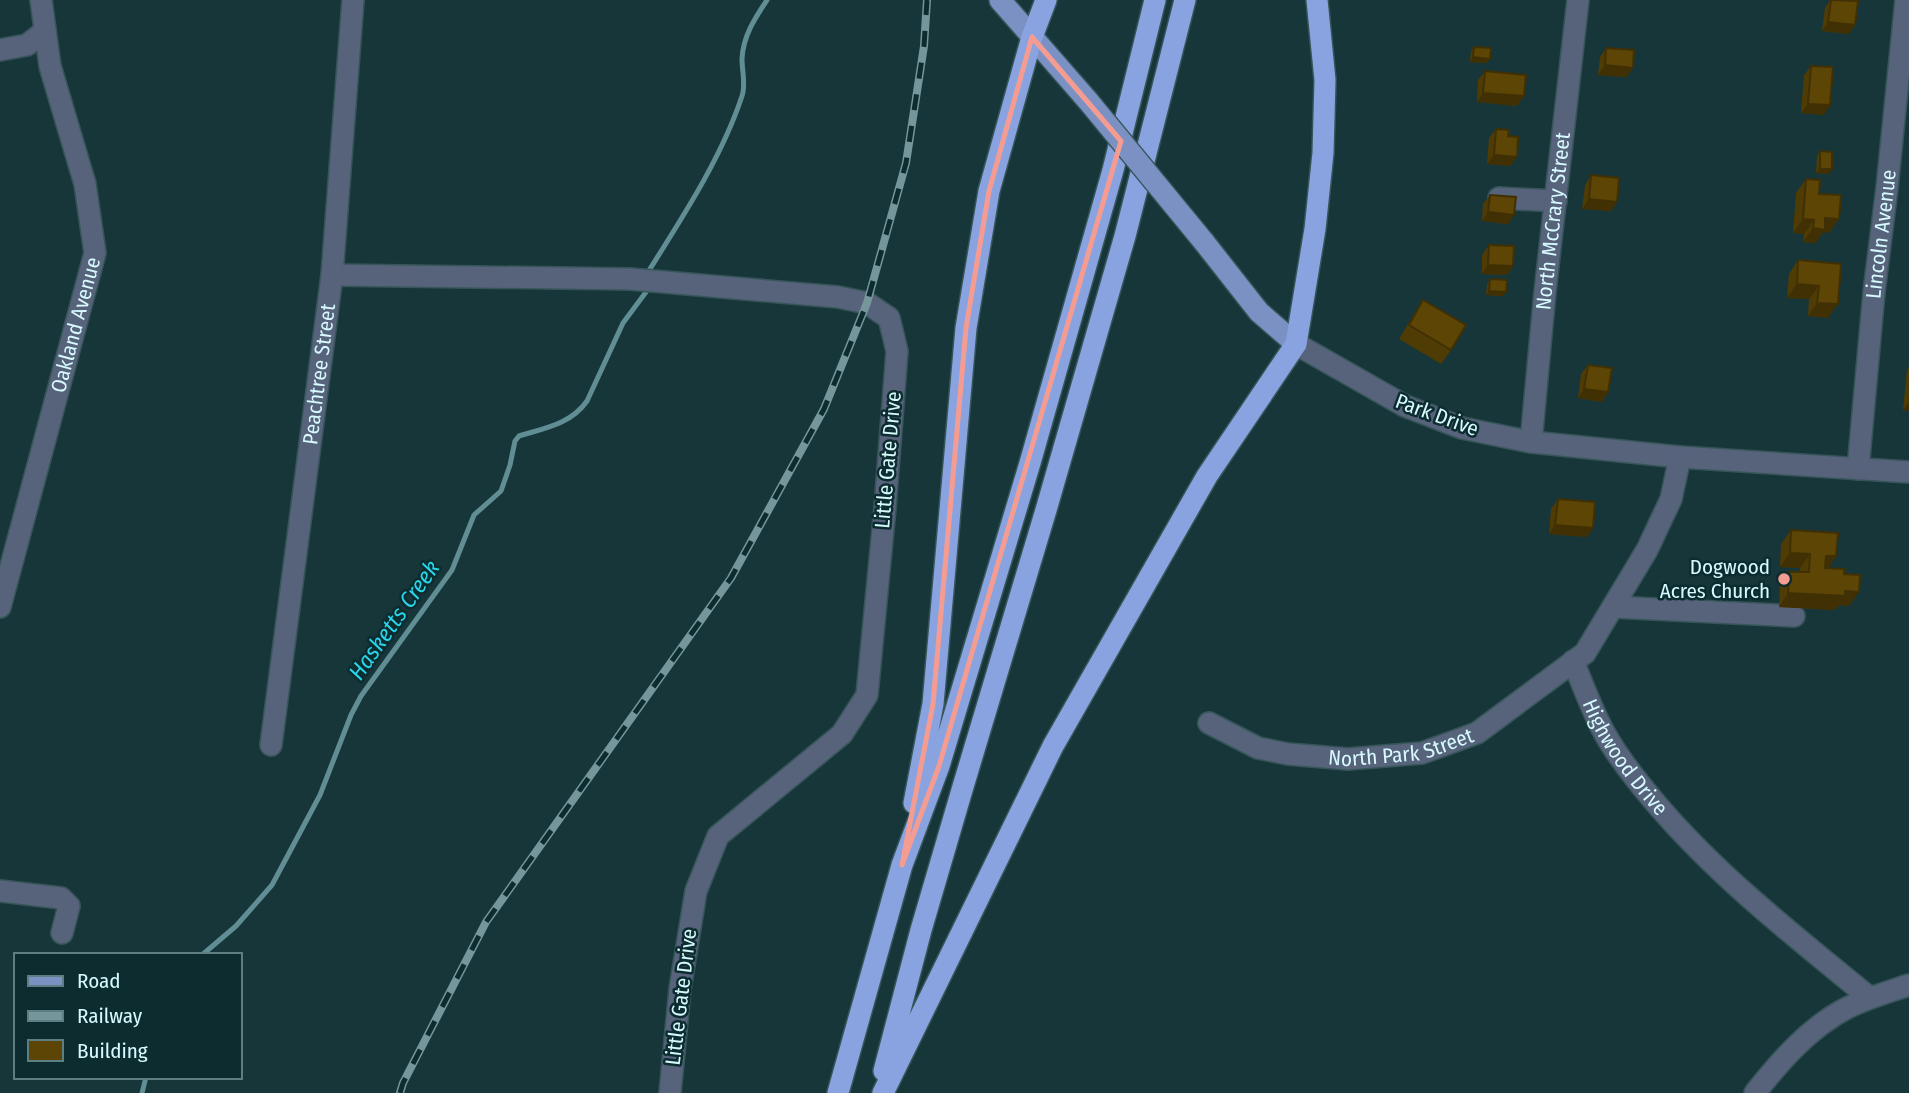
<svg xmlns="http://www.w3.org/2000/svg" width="1909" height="1093" viewBox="0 0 1909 1093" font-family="'Fira Sans Condensed',sans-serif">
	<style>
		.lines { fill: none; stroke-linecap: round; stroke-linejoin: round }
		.stream { stroke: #618e94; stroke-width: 5 }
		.minor-casing { stroke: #365559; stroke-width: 24 }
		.major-casing { stroke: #365559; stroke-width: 24 }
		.highway-casing { stroke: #365559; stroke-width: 24 }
		.minor { stroke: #57627b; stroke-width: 21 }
		.major { stroke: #7b91c4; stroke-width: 21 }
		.highway { stroke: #89a3e0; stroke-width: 21 }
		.rail-casing { stroke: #75979b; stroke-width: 8 }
		.rail { stroke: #0c2c30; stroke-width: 5; stroke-dasharray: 16; stroke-linecap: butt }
		.major-bridge-casing { stroke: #365559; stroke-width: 24; stroke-linecap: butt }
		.major-bridge { stroke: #7b91c4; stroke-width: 21 }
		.wall { fill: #4f3b04 }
		.shaded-wall { fill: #403004 }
		.building { fill: #5c4505; stroke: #403004; stroke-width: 2 }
		.marked { fill: none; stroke: #f59c92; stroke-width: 5; stroke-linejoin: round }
		.poi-dot { fill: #f59c92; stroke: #0c2c30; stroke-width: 2.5 }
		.labels { text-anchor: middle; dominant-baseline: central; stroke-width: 5; stroke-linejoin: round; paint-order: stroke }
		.street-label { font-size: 21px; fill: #d6fafe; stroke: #0c2c30 }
		.poi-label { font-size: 21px; fill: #d6fafe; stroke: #0c2c30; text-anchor: end }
		.water-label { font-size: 23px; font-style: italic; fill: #29d6e9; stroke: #0c2c30 }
	</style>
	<rect width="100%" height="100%" fill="#17363a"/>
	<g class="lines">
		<path class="stream" d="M648,272c34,-54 74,-115 94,-176 4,-11 0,-25 0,-37 1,-23 13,-41 25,-59
			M202,955l34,-29 36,-41 48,-90 31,-80 10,-19 91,-126 22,-55 27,-24 9,-26 5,-24 4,-5c26,-8 52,-12 68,-35l36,-78 23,-31
			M142,1093l4,-16"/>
		<g class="minor-casing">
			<g id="minor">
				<path d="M0,50l27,-5 18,-14"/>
				<path d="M1499,198l57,3"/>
				<path d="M332,275l298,4 208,18 29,6 22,15 8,33 -12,157 -18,187 -25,39 -124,102 -22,55 -16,98 -10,104"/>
				<path d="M1296,344l109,62 57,22 69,14 149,15 229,15"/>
				<path id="s1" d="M1531,442l14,-150 33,-292"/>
				<path id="s2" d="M1858,469l16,-177 13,-104 19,-188"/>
				<path id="s3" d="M0,607l95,-354 -10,-69 -35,-118 -9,-66"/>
				<path d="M1613,607l181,9"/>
				<path id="s4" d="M1573,661c10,24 19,50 32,73 15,27 35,51 54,73 62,72 138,131 211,191"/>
				<path id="s5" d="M1209,723l49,25 30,6 60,5 74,-6 55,-20 108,-80 62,-103 24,-51 9,-42"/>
				<path id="s6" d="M271,745l61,-470 21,-275"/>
				<path d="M0,891l61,7 8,8 -7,27"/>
				<path d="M1755,1093c26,-33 55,-66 92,-85 20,-10 41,-16 62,-23"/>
			</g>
		</g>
		<g class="major-casing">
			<path id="major" d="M1000,0l89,102
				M1204,242l55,70 37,32"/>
		</g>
		<g class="highway-casing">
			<path id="highway" d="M914,803l19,-99 33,-376 23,-137 43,-154 14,-37
				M884,1071l37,-141 41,-140 84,-280 79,-274 60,-236
				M838,1093l64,-228 37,-99 91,-303 83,-293 42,-170
				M883,1093l170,-347 154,-270 89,-132 19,-115 8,-76 2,-73 -8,-80"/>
		</g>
		<use href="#minor" class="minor"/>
		<use href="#major" class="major"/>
		<use href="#highway" class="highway"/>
		<g class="rail-casing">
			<path id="rail" d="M400,1093l3,-10 83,-161 245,-344 93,-169 43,-106 39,-140 18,-117 3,-46"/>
		</g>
		<use href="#rail" class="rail"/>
		<g class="major-bridge-casing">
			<path id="major-bridge" d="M1089,102l115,140"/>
		</g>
		<use href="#major-bridge" class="major-bridge"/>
	</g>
	<path class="wall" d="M1830,0h16l3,34 -27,-3 3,-23z
		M1474,47l12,16 -16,-1 1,-11z
		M1606,48l27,20 -7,9 -28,-2 2,-18z
		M1811,66l13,49 -23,-2 3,-38z
		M1485,71l32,35 -40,-4 1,-22z
		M1496,129l12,7 9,21 -7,9 -23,-2 2,-26z
		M1820,151l12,18 -4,5 -12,-1 1,-17z
		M1591,175l26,27 -6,9 -29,-2 3,-24z
		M1806,179l13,15 10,39 -6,-1 -8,11 -12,-1 1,-8 -11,-1 3,-40z
		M1490,195l24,20 -6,9 -26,-3 1,-17z
		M1489,245l24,21 -6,9 -25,-1v-19z
		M1798,260l43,4 -13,54 -20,-2 1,-17 -22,-1 2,-24z
		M1490,279l13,17 -17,-1 1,-11z
		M1423,300l28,50 -10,14 -42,-25 15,-25z
		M1588,365l20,27 -6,10 -24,-4 3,-24z
		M1909,367v44l-6,-1 4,-40z
		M1558,499l35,29 -6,9 -38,-3 2,-25z
		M1791,530l45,26 -8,12 16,6 5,32 -10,-1 -4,5 -56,-3 1,-22 9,-13h11v-4l-20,-1 1,-23z"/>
	<path class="shaded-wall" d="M1828,22l27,3 -6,9 -27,-3z
		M1473,57l17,2 -4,4 -16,-1z
		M1605,65l28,3 -7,9 -28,-2z
		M1483,93l41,3 -7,10 -40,-4z
		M1808,104l22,1 -6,10 -23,-2z
		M1494,155l23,2 -7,9 -23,-2z
		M1820,169h12l-4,5 -12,-1z
		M1589,199l28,3 -6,9 -29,-2z
		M1488,212l26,3 -6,9 -26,-3z
		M1825,218l14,1 -10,14 -6,-1 -8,11 -12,-1 10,-14z
		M1803,219l11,1 -10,14 -11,-1z
		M1488,265l25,1 -6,9 -25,-1z
		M1797,284l22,2 -10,13 -22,-1z
		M1489,291l17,1 -3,4 -17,-1z
		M1817,303l21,1 -10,14 -20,-2z
		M1584,389l24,3 -6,10 -24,-4z
		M1909,402v9l-6,-1z
		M1555,525l38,3 -6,9 -38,-3z
		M1790,553l20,1 -10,14 -20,-1z
		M1826,556h10l-9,14h-11z
		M1845,591l14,1 -10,14 -10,-1 -4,5 -56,-3 9,-14z"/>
	<path class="building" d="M1831,0l27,1 -3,24 -27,-3z
		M1474,47l17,1 -1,11 -17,-2z
		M1606,48l28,2 -1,18 -28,-3z
		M1811,66l22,1 -3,38 -22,-1z
		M1485,71l41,4 -2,21 -41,-3z
		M1496,129l13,1 -1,6 10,1 -1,20 -23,-2z
		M1820,151l12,1v17h-12z
		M1591,175l28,3 -2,24 -28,-3z
		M1806,179l14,1 -1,14 22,1 -2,24 -14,-1v12l-12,-2 1,-8 -11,-1z
		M1490,195l26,2 -2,18 -26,-3z
		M1489,245l25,1 -1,20 -25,-1z
		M1798,260l43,4 -3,40 -21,-1 2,-17 -22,-2z
		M1490,279l17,1 -1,12 -17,-1z
		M1423,300l43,25 -15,25 -42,-25z
		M1588,365l24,3 -4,24 -24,-3z
		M1558,499l37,3 -2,26 -38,-3z
		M1791,530l47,3 -2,23h-10l-1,12 19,1v5l16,1 -1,17 -14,-1v5l-57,-3 1,-21h20l1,-18 -20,-1z"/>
	<path class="marked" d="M1032,37l89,104 -182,625 -37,99 31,-161 33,-376 23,-137z"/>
	<circle class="poi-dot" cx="1784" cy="579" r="7"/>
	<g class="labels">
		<g class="street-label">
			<text stroke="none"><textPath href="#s1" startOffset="222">North McCrary Street</textPath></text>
			<text stroke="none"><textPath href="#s2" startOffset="236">Lincoln Avenue</textPath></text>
			<text stroke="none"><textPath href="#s3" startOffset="292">Oakland Avenue</textPath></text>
			<text stroke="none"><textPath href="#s6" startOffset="374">Peachtree Street</textPath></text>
			<text transform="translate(1437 415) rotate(20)">Park Drive</text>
			<text transform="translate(888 460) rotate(-85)">Little Gate Drive</text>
			<text stroke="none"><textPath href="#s5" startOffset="200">North Park Street</textPath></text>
			<text stroke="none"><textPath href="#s4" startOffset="110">Highwood Drive</textPath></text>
			<text transform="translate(681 997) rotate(-83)">Little Gate Drive</text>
		</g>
		<g class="poi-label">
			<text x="1770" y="567">Dogwood<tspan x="1770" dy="24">Acres Church</tspan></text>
		</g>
		<g class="water-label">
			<text transform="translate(394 620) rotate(-55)">Hasketts Creek</text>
		</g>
	</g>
	<rect x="14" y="953" width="228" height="126" fill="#0c2c30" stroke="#5d7e82" stroke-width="2"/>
	<rect x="28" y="976" width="35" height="10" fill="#7b91c4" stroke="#5d7e82" stroke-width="2"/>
	<text x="77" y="988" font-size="21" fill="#d6fafe">Road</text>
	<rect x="28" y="1011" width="35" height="10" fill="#75979b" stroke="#5d7e82" stroke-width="2"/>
	<text x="77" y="1023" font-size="21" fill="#d6fafe">Railway</text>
	<rect x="28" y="1040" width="35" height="21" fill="#5c4505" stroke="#5d7e82" stroke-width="2"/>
	<text x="77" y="1058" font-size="21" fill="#d6fafe">Building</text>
</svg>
